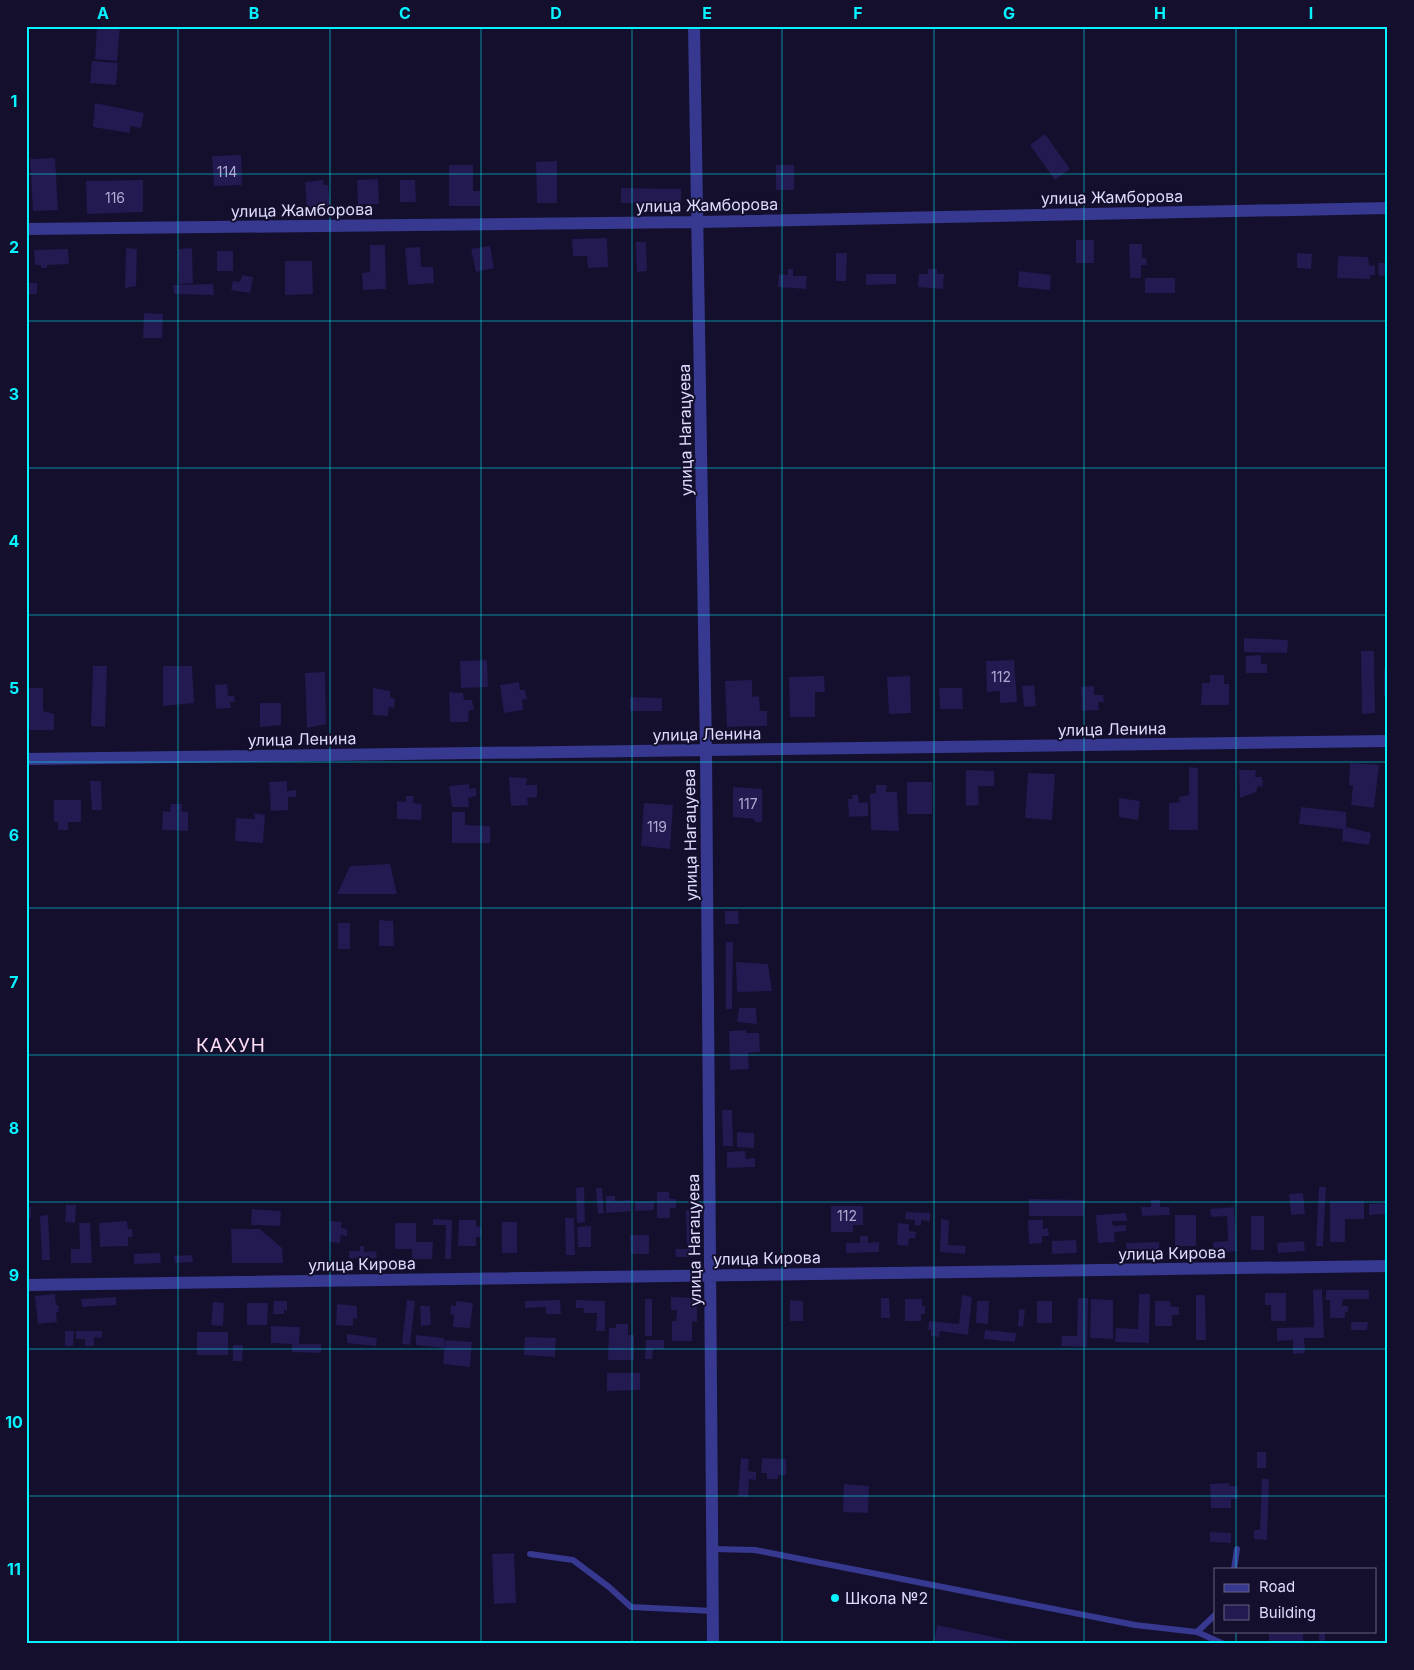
<svg xmlns="http://www.w3.org/2000/svg" width="1414" height="1670" viewBox="0 0 1414 1670" font-family="Inter,sans-serif">
	<style>
		.building { fill: #221a50 }
		.lines { fill: none; stroke-linecap: round; stroke-linejoin: round }
		.service { stroke: #37388f; stroke-width: 6 }
		.minor { stroke: #37388f; stroke-width: 12 }
		.grid { fill: none; stroke: #07f3ff; stroke-width: 1; stroke-opacity: 0.55 }
		.poi-dot { fill: #07f3ff; stroke: #130f2d; stroke-width: 2 }
		.labels { text-anchor: middle; dominant-baseline: central; stroke-width: 4; stroke-linejoin: round; paint-order: stroke }
		.number-label { font-size: 14px; fill: #afabd3 }
		.street-label { font-size: 16px; fill: #dedbff; stroke: #130f2d }
		.poi-label { font-size: 16px; fill: #dedbff; stroke: #130f2d; text-anchor: start }
		.quarter-label { font-size: 19px; letter-spacing: 1px; fill: #ffddf5; stroke: #130f2d }
		.neatline { fill: none; stroke: #07f3ff; stroke-width: 2 }
		.grid-label { font-size: 16px; text-anchor: middle; font-weight: bold; fill: #07f3ff }
	</style>
	<rect width="100%" height="100%" fill="#130f2d"/>
	<path class="building" d="M97,26h23l-3,35 -22,-2z
		M92,61l26,2 -2,22 -26,-2z
		M95,103l49,10 -3,15 -11,-2v7l-37,-6z
		M1045,134l25,35 -15,11 -25,-35z
		M241,155l1,30 -28,1 -2,-30z
		M55,158l3,52 -25,1 -3,-52z
		M557,161v42h-20l-1,-41z
		M449,165h24v26h7v15h-31z
		M776,165h18v25h-18z
		M378,179l1,25h-21l-1,-24z
		M143,180v32l-56,2 -1,-33z
		M323,180l1,5h4l2,21 -23,2 -2,-26z
		M400,180h15l1,22h-16z
		M26,184h2l1,30h-3z
		M621,188l60,1v15l-60,-1z
		M607,238l1,29 -20,1 -1,-12h-14l-1,-17z
		M1076,240h18v23h-18z
		M636,242h10l1,29 -10,1z
		M1129,244h13v14h4l1,7h-6v13h-11z
		M370,245h15l1,44 -23,1 -1,-17 8,-1z
		M490,246l4,22 -18,4 -5,-23z
		M420,247l1,20h12l1,16 -26,2 -3,-37z
		M126,248l11,1 -1,37 -11,2z
		M192,248l1,35 -14,1 -1,-35z
		M68,249l1,15 -22,1v3h-6v-3h-6l-1,-15z
		M217,251h16v20h-16z
		M836,253h11l-1,28h-10z
		M1297,253l15,1 -1,15 -14,-1z
		M1338,256l30,1 1,8 6,1v9h-5v4l-33,-1z
		M285,261h27l1,33 -28,1z
		M1378,263h10v12l-9,1z
		M788,269h5v7h14l-1,13 -28,-2 1,-13 9,1z
		M928,269h9v5h7l-1,15 -25,-2 1,-13h9z
		M1019,271l32,4 -1,15 -32,-3z
		M866,274h30v10l-30,1z
		M242,275l11,2 -3,16 -19,-3 2,-9 7,1z
		M1145,278h30v15h-30z
		M26,283h11v11h-11z
		M213,284l1,11 -40,-1 -1,-9z
		M144,313l19,1 -1,24h-19z
		M1244,638l44,2 -1,13 -43,-1z
		M1361,651h13l1,62 -13,1z
		M1261,655v9h6v9h-21v-17z
		M487,660l1,27 -27,1 -1,-27z
		M1014,660l3,42 -17,1v-12l-13,1 -1,-31z
		M93,666h14l-2,61 -14,-1z
		M163,666h29l2,37 -31,3z
		M1384,669l4,1v26h-4z
		M325,672l1,52 -19,4 -2,-55z
		M1210,675h14v9h5v21h-28l1,-22h8z
		M824,676l1,16h-10v25h-25l-1,-40z
		M910,676l1,37 -22,1 -2,-37z
		M752,680v17l7,-1 1,15h7v15l-40,1 -2,-46z
		M519,682l1,8h5l2,10 -5,-1 1,11 -19,3 -4,-28z
		M227,684l1,12h6l1,6h-5l1,6 -15,1 -1,-24z
		M1034,685l2,21 -12,1 -2,-21z
		M1094,686v9h9l1,7h-6l1,8 -17,1 -1,-24z
		M26,688h17v23l11,3v16h-28z
		M373,688l17,3v6l5,2 -1,9 -5,-1 -1,9 -15,-1z
		M939,688h23l1,21h-23z
		M449,692l14,1 1,7h8l2,10h-5l-1,12h-18z
		M630,697l32,1v13h-32z
		M260,703h21v22l-21,2z
		M1350,763l29,2 -5,43 -23,-3 2,-19 -4,-1z
		M1189,767l9,1v62h-29v-27l11,-1 -1,-5 10,-2z
		M966,770l28,1v15h-16l1,19 -13,1z
		M1239,770h17l-1,7h7l1,10 -5,-1 -2,6 -16,6z
		M1028,773l27,1 -3,46 -27,-2z
		M509,777l18,1 -1,7h11v12l-10,1 1,7 -17,1z
		M90,781h11l1,29h-10z
		M287,781v10l9,-1v7h-8v13l-17,1 -2,-29z
		M907,782h25v32h-25z
		M469,784v5l7,-1v8l-8,2 1,9h-17l-3,-21z
		M876,785h11l-1,7h11l2,39 -28,-1 -1,-36 6,-1z
		M733,787l29,2v33h-7l-1,-3 -21,-2z
		M852,795h6l1,8 9,-1v14l-19,1 -1,-18h5z
		M406,796h8l-1,7 9,1 -1,16 -24,-1v-18l9,1z
		M1119,798l21,3 -2,19 -19,-3z
		M54,800h27v22h-13v8h-10v-8h-4z
		M644,803l29,2 -3,44 -29,-3z
		M171,804h11l-1,7 7,1v19l-26,-1 1,-19 7,1z
		M1301,807l45,5v15l25,6 -2,12 -27,-4 1,-12 -44,-5z
		M452,812h13v13l25,1v17h-38z
		M254,813l11,2 -2,28 -28,-2 1,-23 19,1z
		M390,864l7,30h-60l13,-28z
		M725,911h13l1,13h-14z
		M379,920l14,1 1,25h-15z
		M338,923h12v26h-12z
		M726,942h7l-1,67h-6z
		M736,962l32,2 4,27 -33,1 -2,-1z
		M739,1008h17l1,16 -20,-2z
		M746,1030v3h13l1,19 -12,1 1,16 -19,1 -1,-39z
		M722,1110h10l1,36h-10z
		M737,1132l17,1v15l-17,-1z
		M745,1151l1,8 9,-1v9l-28,1v-16z
		M1386,1177h2v23h-2z
		M584,1187l1,35 -8,1 -1,-35z
		M1319,1187h7l-3,59h-7z
		M596,1188h6l2,25 -6,1z
		M657,1192h12l1,7h6v9h-6v10h-13z
		M1303,1193l2,21 -14,1 -2,-21z
		M606,1196h9v5l15,-1 1,11 -25,2z
		M1029,1199l55,1v16h-55z
		M1151,1200h9v7h9l1,8 -28,1 -1,-9h10z
		M654,1201v9l-19,1v-9z
		M1330,1201h34v18h-19v23h-15z
		M1388,1203v11l-19,1v-11z
		M66,1205h10l-1,18 -10,-1z
		M831,1206h32v19h-10v7h-22z
		M26,1207h5v11h-5z
		M1234,1207l3,44 -23,2 -1,-11 15,-1 -1,-25 -16,1 -1,-8z
		M252,1209l29,2 -1,15 -29,-1z
		M686,1210h6l2,47h-18l-1,-8h12z
		M906,1212l24,1v8l-9,-1v5h-6v-5l-10,-1z
		M1126,1213l1,8h-15l1,5 13,-1v6l-12,1 1,10 -17,1 -2,-28z
		M48,1215l2,45h-8l-2,-44z
		M1175,1215h21v31h-21z
		M1251,1216h13v34h-13z
		M565,1218h9l1,37h-9z
		M433,1219l19,1 -1,39h-6l1,-34h-13z
		M941,1219l8,1 -1,25 18,1 -1,8 -25,-2z
		M459,1220h17v6l5,1v10h-5v9h-18z
		M1028,1220h15v9l5,-1 1,8h-7v7l-13,1z
		M127,1221l1,8h4l1,8h-5v9l-28,1 -1,-24z
		M330,1221l11,1v6l6,1v7l-6,-1 -1,8 -11,-1z
		M502,1222h15v31h-15z
		M79,1223h11l2,40h-21v-14h9z
		M395,1223h21v19h17l-1,17h-20v-10h-17z
		M898,1223l11,1v7l7,1 -1,6h-6l-1,8 -11,-1z
		M591,1226v21h-13l-1,-20z
		M231,1229h29l22,19 1,15h-51z
		M630,1235h19v19h-18z
		M860,1236h8v7l11,-1v10l-33,1v-10h14z
		M1076,1240l1,13 -25,1v-13z
		M1304,1241l1,10 -27,2 -1,-10z
		M1159,1242v8l-32,1 -1,-8z
		M360,1246h4v6l12,-1 1,7h-28v-7h11z
		M160,1253l1,10 -27,1v-10z
		M192,1255l1,7 -18,1 -1,-7z
		M1385,1287h3v32h-3z
		M1322,1289l2,49h-20l1,15 -12,1v-14l-16,1v-13l37,-1 -1,-37z
		M1326,1290h43v9h-26l-1,7h6v6h-3v6h-15v-18h-4z
		M1265,1293h21v28h-15v-16h-6z
		M55,1294l1,11h2l1,7h-3l1,10 -19,2 -3,-28z
		M1139,1294h11l-1,49 -34,-1 1,-14 22,1z
		M962,1295l10,2 -4,38 -28,-4 -1,6 -8,-1v-6h-3l1,-9 30,3z
		M1196,1295h9l1,45h-10z
		M116,1297v8l-34,2 -1,-8z
		M671,1297l26,1v24l-5,-1v20h-20v-20h4l1,-11h-6z
		M881,1298h8l1,20h-9z
		M1078,1298h10l-1,49 -26,-1 1,-10h15z
		M645,1299h7v37h-7z
		M905,1299h17v7h3v8h-4v7h-16z
		M1091,1299l22,1v39l-23,-1z
		M407,1300l8,1 -5,44 -8,-1z
		M560,1300l1,14h-15v-7l-21,1v-7z
		M576,1300l29,1v30h-9l1,-18h-14l1,-5h-8z
		M790,1300l13,1v20h-13z
		M274,1301h13v10l-3,-1v4h-11z
		M456,1301l17,2 -3,25 -17,-1 1,-12 -4,-1 1,-9 5,1z
		M977,1301h12l-1,23 -12,-1z
		M1037,1301h15v22h-15z
		M1155,1301h15l1,6h8v8h-7v11h-17z
		M213,1302l11,1 -1,23 -12,-1z
		M247,1303h21l-1,22h-20z
		M337,1304l20,2v13l-4,-1v8l-17,-1z
		M420,1306h10l1,19 -10,1z
		M1019,1309l6,1 -2,17 -5,-1z
		M1351,1322h17l-1,8h-16z
		M616,1324h12v11h6v25h-26l1,-32h7z
		M271,1326l29,1 -1,17h22v9l-29,-1v-8l-21,-1z
		M985,1330l31,3 -1,9 -31,-3z
		M65,1331h9l-1,15h-8z
		M76,1331h26v7l-8,-1v9h-9v-7h-9z
		M197,1332h31v23h-31z
		M347,1334l30,4 -1,8 -29,-3z
		M416,1335l28,3v10l-28,-3z
		M525,1337l31,1 -1,19 -31,-2z
		M445,1340l27,2 -2,25 -27,-3z
		M646,1340h18v9h-11l-1,10h-7z
		M1386,1342h2v31h-3z
		M233,1345h10l-1,16h-9z
		M607,1373h33v17l-33,1z
		M1257,1452h9v16h-9z
		M741,1458l8,1 -1,12 8,1v8l-7,-1 -1,18 -10,-1z
		M762,1458l24,1v16h-8v4h-11v-6h-6z
		M1262,1479h7l-2,61 -13,-1v-9h6z
		M1229,1483v3h8l1,13h-7v9h-20l-1,-24z
		M844,1484l25,2 -1,27 -25,-1z
		M1210,1532l21,1v10l-21,-1z
		M514,1553l2,50 -22,1 -2,-50z
		M937,1625l85,18v1h-88z
		M1269,1631h34v12l-34,-2z
		M1319,1631h6v13h-6z"/>
	<g class="lines">
		<path class="service" d="M713,1549l42,1 380,75 62,7 27,12
			M530,1554l43,6 36,27 22,20 82,4
			M1234,1569l3,-20
			M1197,1632l18,-17"/>
		<path class="minor" d="M694,26l12,724 7,894
			M26,229l672,-7 690,-14
			M26,759l1362,-18
			M26,1285l1362,-19"/>
	</g>
	<path class="grid" d="M178,26v1618M330,26v1618M481,26v1618M632,26v1618M782,26v1618M934,26v1618M1084,26v1618M1236,26v1543M26,174h1362M26,321h1362M26,468h1362M26,615h1362M26,762h1362M26,908h1362M26,1055h1362M26,1202h1362M26,1349h1362M26,1496h1362M1236,1631v13"/>
	<circle class="poi-dot" cx="835" cy="1598" r="5"/>
	<g class="labels">
		<g class="number-label">
			<text x="227" y="171">114</text>
			<text x="115" y="197">116</text>
			<text x="1001" y="676">112</text>
			<text x="748" y="803">117</text>
			<text x="657" y="826">119</text>
			<text x="847" y="1215">112</text>
		</g>
		<g class="street-label">
			<text transform="translate(1112 197) rotate(-1)">улица Жамборова</text>
			<text transform="translate(707 205) rotate(-1)">улица Жамборова</text>
			<text transform="translate(302 210) rotate(-1)">улица Жамборова</text>
			<text transform="translate(685 430) rotate(-91)">улица Нагацуева</text>
			<text transform="translate(1112 729) rotate(-1)">улица Ленина</text>
			<text transform="translate(707 734) rotate(-1)">улица Ленина</text>
			<text transform="translate(302 739) rotate(-1)">улица Ленина</text>
			<text transform="translate(690 835) rotate(-91)">улица Нагацуева</text>
			<text transform="translate(694 1240) rotate(-91)">улица Нагацуева</text>
			<text transform="translate(1172 1253) rotate(-1)">улица Кирова</text>
			<text transform="translate(767 1258) rotate(-1)">улица Кирова</text>
			<text transform="translate(362 1264) rotate(-1)">улица Кирова</text>
		</g>
		<g class="poi-label">
			<text x="845" y="1598">Школа №2</text>
		</g>
		<g class="quarter-label">
			<text x="231" y="1045">КАХУН</text>
		</g>
	</g>
	<rect width="1414" height="1670" fill="none" stroke="#130f2d" stroke-width="55"/>
	<rect x="1214" y="1568" width="162" height="65" fill="#130f2d" stroke="#646181"/>
	<rect x="1224" y="1584" width="25" height="8" fill="#37388f" stroke="#646181"/>
	<text x="1259" y="1592" font-size="15" fill="#dedbff">Road</text>
	<rect x="1224" y="1605" width="25" height="15" fill="#221a50" stroke="#646181"/>
	<text x="1259" y="1618" font-size="15" fill="#dedbff">Building</text>
	<rect x="28" y="28" width="1358" height="1614" class="neatline"/>
	<g class="grid-label">
		<text x="103" y="19">A</text>
		<text x="254" y="19">B</text>
		<text x="405" y="19">C</text>
		<text x="556" y="19">D</text>
		<text x="707" y="19">E</text>
		<text x="858" y="19">F</text>
		<text x="1009" y="19">G</text>
		<text x="1160" y="19">H</text>
		<text x="1311" y="19">I</text>
		<text x="14" y="107">1</text>
		<text x="14" y="253">2</text>
		<text x="14" y="400">3</text>
		<text x="14" y="547">4</text>
		<text x="14" y="694">5</text>
		<text x="14" y="841">6</text>
		<text x="14" y="988">7</text>
		<text x="14" y="1134">8</text>
		<text x="14" y="1281">9</text>
		<text x="14" y="1428">10</text>
		<text x="14" y="1575">11</text>
	</g>
</svg>
